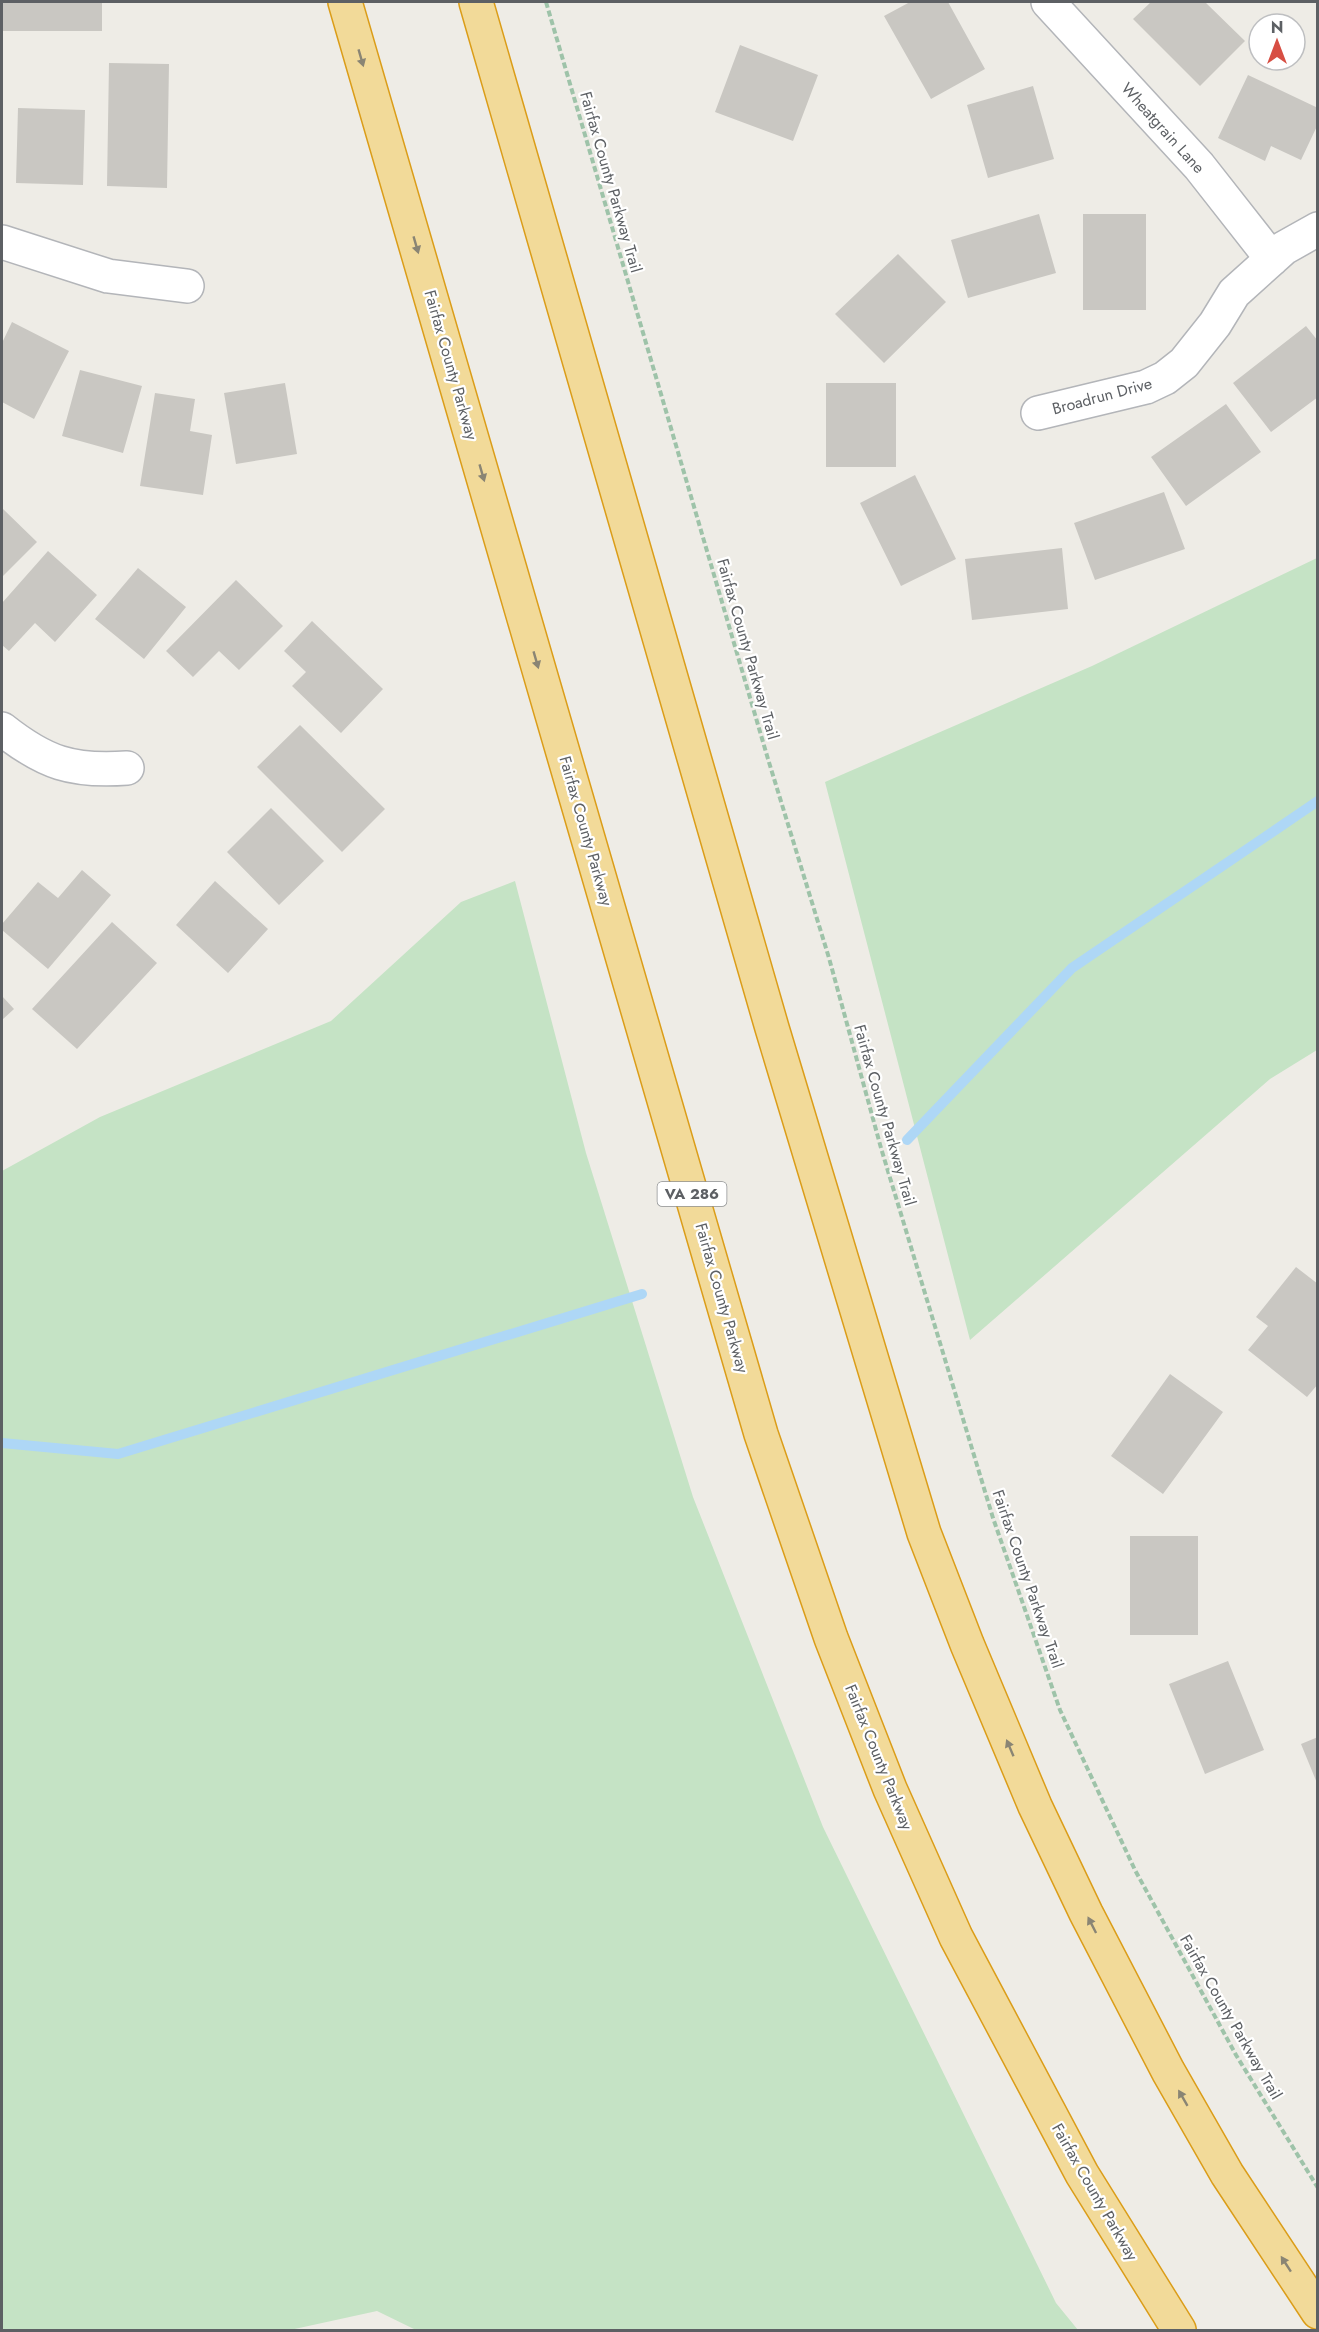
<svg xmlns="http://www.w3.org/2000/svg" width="1319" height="2332" viewBox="0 0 1319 2332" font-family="Jost,sans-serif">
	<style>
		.green { fill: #c5e3c5 }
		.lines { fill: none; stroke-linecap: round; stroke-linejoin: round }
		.stream { stroke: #aed7f6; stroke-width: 10 }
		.building { fill: #c9c7c2 }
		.minor-casing { stroke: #b3b5b9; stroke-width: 36 }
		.highway-casing { stroke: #db9d19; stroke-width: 36 }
		.path { stroke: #9ec3a9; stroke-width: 4; stroke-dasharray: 6 3; stroke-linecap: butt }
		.minor { stroke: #fff; stroke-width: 33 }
		.highway { stroke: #f2da99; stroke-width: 33 }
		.oneway { fill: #8a8574 }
		.labels { text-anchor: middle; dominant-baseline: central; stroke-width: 4.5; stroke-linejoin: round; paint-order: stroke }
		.shield { fill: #fff; stroke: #8e9092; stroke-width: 1.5 }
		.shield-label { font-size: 15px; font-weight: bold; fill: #5d6064 }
		.street-label { font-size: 16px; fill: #5d6064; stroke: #fff }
	</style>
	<rect width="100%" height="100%" fill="#eeece6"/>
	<path class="green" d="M1317,558v492l-47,29 -300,261 -145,-558 267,-116z
		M515,881l71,272 107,344 130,330 233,476 22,27h-662l-39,-19 -87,19h-288v-1159l98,-54 231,-96 130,-119z"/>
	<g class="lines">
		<path class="stream" d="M907,1140l165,-172 246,-167
			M2,1443l116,11 524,-160"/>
	</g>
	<path class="building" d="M2,2h100v29h-100z
		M910,2h38l37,67 -54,30 -47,-83z
		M1151,2h54l40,39 -45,45 -67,-67z
		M740,45l78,30 -25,66 -78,-29z
		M109,63l60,1 -2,124 -60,-2z
		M1248,75l70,33v16l-17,36 -30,-14 -6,15 -47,-23z
		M1033,86l21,73 -66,19 -21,-73z
		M18,108l67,2 -2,75 -67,-2z
		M1039,214l17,59 -88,25 -17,-58z
		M1083,214h63v96h-63z
		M898,254l48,48 -62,61 -49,-49z
		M12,322l57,29 -35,68 -32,-17v-59z
		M1306,326l12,15v56l-47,35 -38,-49z
		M80,370l62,16 -19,67 -61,-17z
		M285,383l12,71 -61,10 -12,-71z
		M826,383h70v84h-70z
		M155,393l40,6 -5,32 22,4 -9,60 -63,-9z
		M1226,404l35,48 -75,54 -35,-49z
		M915,475l41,84 -55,27 -41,-83z
		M1164,492l21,57 -90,31 -21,-57z
		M2,508l35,34 -35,35z
		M1062,548l6,61 -96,11 -7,-61z
		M48,551l49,44 -42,47 -20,-19 -26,28 -7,-6v-42z
		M138,568l48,39 -42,52 -49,-40z
		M236,580l47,46 -44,44 -20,-19 -26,26 -27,-26z
		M312,621l71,68 -42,44 -49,-47 14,-14 -22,-21z
		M300,725l85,84 -43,43 -85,-85z
		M271,808l53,53 -45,44 -52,-53z
		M82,870l29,25 -63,74 -46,-39v-6l36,-42 20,16z
		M215,881l53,48 -40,44 -52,-48z
		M112,922l45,41 -80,86 -45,-40z
		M2,996l12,13 -12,11z
		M1296,1267l22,17v100l-11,13 -59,-47 20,-24 -12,-9z
		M1170,1374l53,38 -60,82 -52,-38z
		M1130,1536h68v99h-68z
		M1228,1661l36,89 -59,24 -36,-90z
		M1318,1737v46h-1l-16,-39z"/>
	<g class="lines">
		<g class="minor-casing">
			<path id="minor" d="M1048,2l151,164 73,93
				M2,242l106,34 79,10
				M1038,413l108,-26 19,-9 19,-15 31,-39 19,-31 50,-45 34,-19
				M2,729c43,34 70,43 125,39"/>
		</g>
		<g class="highway-casing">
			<path id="highway" d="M345,2l416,1432 70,204 59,151 66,148 126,237 97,156
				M476,2l296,1026 152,505 43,111 68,162 51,107 82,158 59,103 91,138"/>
		</g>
		<path class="path" d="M546,2l222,757 61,199 52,190 112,370 67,192 75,160 101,185 82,133"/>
		<use href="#minor" class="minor"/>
		<use href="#highway" class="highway"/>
	</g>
	<defs><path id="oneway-solid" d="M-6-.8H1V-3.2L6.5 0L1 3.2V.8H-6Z" transform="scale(1.5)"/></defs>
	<g class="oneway">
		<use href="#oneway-solid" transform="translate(361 58) rotate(74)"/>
		<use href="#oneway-solid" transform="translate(416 245) rotate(74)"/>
		<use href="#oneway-solid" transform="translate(482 473) rotate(74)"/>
		<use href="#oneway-solid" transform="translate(536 660) rotate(74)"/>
		<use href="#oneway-solid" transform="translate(1010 1748) rotate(-113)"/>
		<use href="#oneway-solid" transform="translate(1092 1925) rotate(-117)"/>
		<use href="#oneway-solid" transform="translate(1183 2098) rotate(-120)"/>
		<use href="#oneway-solid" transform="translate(1286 2264) rotate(-123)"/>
	</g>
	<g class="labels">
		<rect class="shield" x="657.5" y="1182" width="69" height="24" rx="4.5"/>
		<g class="shield-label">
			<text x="692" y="1194">VA 286</text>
		</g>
		<g class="street-label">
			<text transform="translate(1163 128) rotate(48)">Wheatgrain Lane</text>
			<text transform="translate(611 182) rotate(74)">Fairfax County Parkway Trail</text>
			<text transform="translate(451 365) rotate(74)">Fairfax County Parkway</text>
			<text transform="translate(1102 396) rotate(-15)">Broadrun Drive</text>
			<text transform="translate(748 649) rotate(74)">Fairfax County Parkway Trail</text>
			<text transform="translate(586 831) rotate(74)">Fairfax County Parkway</text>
			<text transform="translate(885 1115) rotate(74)">Fairfax County Parkway Trail</text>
			<text transform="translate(722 1298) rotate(74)">Fairfax County Parkway</text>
			<text transform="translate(1028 1579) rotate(71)">Fairfax County Parkway Trail</text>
			<text transform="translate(879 1757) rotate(68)">Fairfax County Parkway</text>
			<text transform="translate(1231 2017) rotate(60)">Fairfax County Parkway Trail</text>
			<text transform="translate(1095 2192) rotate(60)">Fairfax County Parkway</text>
		</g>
	</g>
	<rect width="1319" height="2332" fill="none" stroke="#5d6064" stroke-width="6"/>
	<g transform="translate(1277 42)"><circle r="28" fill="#ffffff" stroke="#bebfc1" stroke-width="1.5"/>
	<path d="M0-4.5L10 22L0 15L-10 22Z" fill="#d74e43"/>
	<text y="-9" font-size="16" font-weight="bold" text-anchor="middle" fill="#5d6064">N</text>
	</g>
</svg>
